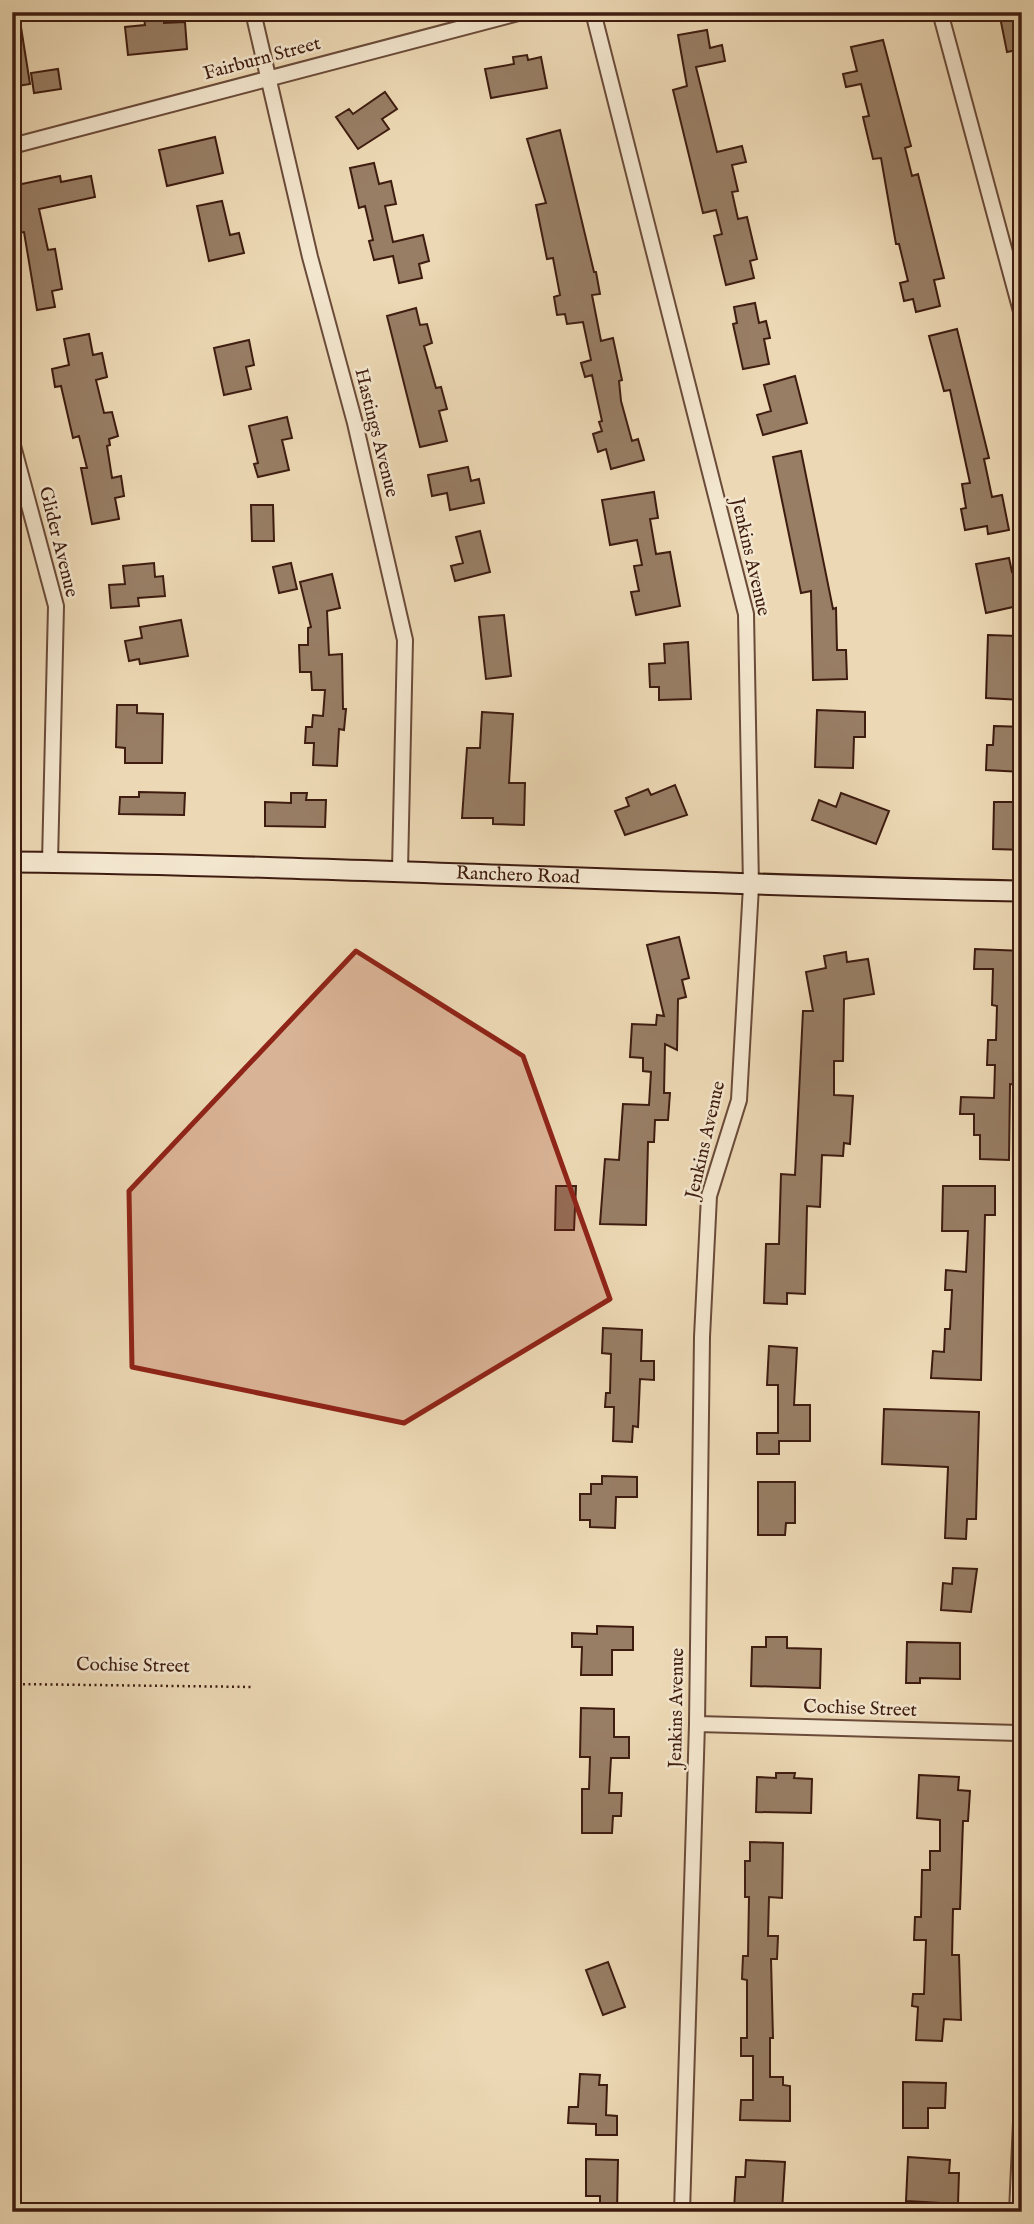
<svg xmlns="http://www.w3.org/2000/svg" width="1034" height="2224" viewBox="0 0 1034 2224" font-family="'IM FELL English',serif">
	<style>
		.building { fill: #987e65; stroke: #3e1c10; stroke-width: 2 }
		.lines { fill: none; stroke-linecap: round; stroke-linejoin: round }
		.street-casing { stroke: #6a4b39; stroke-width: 18 }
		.secondary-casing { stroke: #3e1c10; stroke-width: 23 }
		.path { stroke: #3e1c10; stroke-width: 2.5; stroke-dasharray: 2 3.5; stroke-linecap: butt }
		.street { stroke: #f3e6ce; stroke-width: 14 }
		.secondary { stroke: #f3e6ce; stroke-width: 19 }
		.marked { fill: #8f2418; fill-opacity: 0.2; stroke: #8f2418; stroke-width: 5; stroke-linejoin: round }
		.labels { text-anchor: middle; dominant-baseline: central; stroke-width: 5; stroke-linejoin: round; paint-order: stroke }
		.street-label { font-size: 19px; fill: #3e1c10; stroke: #f3e6ce }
	</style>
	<rect width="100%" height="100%" fill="#ecd8b4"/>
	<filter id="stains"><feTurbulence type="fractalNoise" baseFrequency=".00286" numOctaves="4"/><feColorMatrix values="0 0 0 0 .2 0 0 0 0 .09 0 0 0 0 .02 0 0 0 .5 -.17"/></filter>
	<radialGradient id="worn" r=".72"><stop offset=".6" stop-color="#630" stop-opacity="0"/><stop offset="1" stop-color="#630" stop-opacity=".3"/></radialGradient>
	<path class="building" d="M999,12h23v37l-15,3z
		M164,16v7l21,-1 2,27 -59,6 -3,-28 20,-2 -1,-7z
		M20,21l10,63 -18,3v-65z
		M707,30l3,18 12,-3 3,16 -29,6 21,85 25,-6 4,16 -14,3 6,26 -6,1 6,27 9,-2 10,42 -7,2 4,17 -28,7 -12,-49 8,-2 -6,-24 -13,3 -30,-123 14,-4 -9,-51z
		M883,40l28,106 -6,2 7,28 6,-2 26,104 -10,2 6,26 -24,6 -3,-13 -9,2 -4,-18 8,-2 -9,-37h-3l-15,-86 -8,1 -10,-42 6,-1 -8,-32 -15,3 -3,-13 14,-3 -6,-24z
		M527,55l1,5 13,-3 6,31 -56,10 -6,-29 29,-5 -1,-7z
		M58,69l3,20 -27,4 -3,-20z
		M385,92l12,17 -15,10 7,10 -31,20 -22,-32 13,-8 4,5z
		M560,130l34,142h2l4,22 -8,1 9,46 12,-3 9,42 -3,1 2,20 11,40 6,-2 6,21 -33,9 -5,-20 -8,3 -5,-18 9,-3 -3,-9 3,-1 -10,-46 -7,2 -4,-14 10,-3 -8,-38 -16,2 -2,-10 -8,1 -3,-18 6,-2 -7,-37 -6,1 -11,-54 10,-2 -19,-64z
		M215,137l8,36 -56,13 -8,-36z
		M374,163l5,21 12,-3 5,23 -11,2 8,36 30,-7 6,26 -10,3 3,14 -23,5 -6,-27 -19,4 -5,-19 4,-1 -8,-34 -6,2 -9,-40z
		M60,176l1,6 30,-6 4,21 -56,12 9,41 7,-1 7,40 -10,2 3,16 -18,3 -13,-78 -8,1 -4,-20v-27z
		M222,201l8,34 9,-2 5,20 -35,8 -12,-55z
		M755,303l4,20 7,-2 4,17 -6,1 5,25 -26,5 -10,-45 4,-1 -3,-16z
		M416,308l4,17 7,-1 5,19 -8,3 12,42 5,-1 6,22 -8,2 8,30 -27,6 -33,-131z
		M957,329l32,129 -5,1 8,38 10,-2 7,35 -21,4 -1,-8 -22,4 -4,-21 5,-1 -4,-24 8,-1 -20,-93 -6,1 -15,-55z
		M89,334l4,21 9,-2 5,24 -11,3 8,33 8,-1 6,24 -9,3 1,6 -3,1 5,32 9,-2 3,20 -9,2 4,21 -27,5 -11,-56h6l-8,-32 -6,2 -12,-52 -6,1 -3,-18 17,-4 -5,-26z
		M249,340l5,25 -8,2 5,22 -27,6 -10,-47z
		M795,376l12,47 -44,12 -6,-20 14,-4 -7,-26z
		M287,417l5,21 -10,2 7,30 -31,7 -4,-13 4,-1 -9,-37z
		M801,451l32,158 3,-1 1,42h9l1,29 -34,1 -2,-89 -10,2 -28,-136z
		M468,467l3,14 8,-2 5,24 -34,7 -3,-17 -15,3 -4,-21z
		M654,492l4,26 -8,1 6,35 14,-2 10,54 -44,9 -5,-23 8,-1 -5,-25 8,-1 -5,-25 -27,5 -8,-45z
		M251,505h22l1,36h-22z
		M480,531l10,41 -35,9 -4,-15 12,-3 -7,-26z
		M1009,558l3,14 10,-3v36l-36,8 -10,-49z
		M154,563l1,14 8,-1 2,20 -27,2 1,8 -28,2 -2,-23 16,-1 -2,-18z
		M291,563l6,26 -18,4 -6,-26z
		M332,574l8,34 -13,3 2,44 13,-1 1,55h3l-2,21 -5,-1 -2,37 -24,-1 1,-22h-9l1,-16h6l1,-12 10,1 2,-26h-13l-1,-18h-11l-1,-27h9v-17l3,-1 -11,-45z
		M504,615l7,61 -25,3 -7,-62z
		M181,620l7,36 -48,8 -1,-5 -10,2 -4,-20 17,-3 -2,-11z
		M988,635l34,1 -1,64 -35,-2z
		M688,642l3,57 -32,1v-13h-9l-1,-23 16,-1 -1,-19z
		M117,705h20v8l26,1 -1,49h-37v-15l-9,-1z
		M817,710l48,2v25h-11l-1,31 -38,-1z
		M482,712l31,2 -4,69h16l-1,42 -31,-1v-6h-31l5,-70h13z
		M994,726l28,1v45l-36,-2 1,-25h6z
		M675,785l12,30 -62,20 -10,-24 14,-5 -3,-8 22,-9 3,6z
		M139,792l46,1 -1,22 -65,-1 1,-17h19z
		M291,793h16l-1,7h20l-1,27 -60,-1v-24l26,1z
		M841,793l48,18 -13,33 -64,-24 7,-20 17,7z
		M994,802h28v48l-29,-1z
		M679,937l10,41 -7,2 4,17 -8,2 -1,51 -12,-6 -1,49h6l-2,27h-13l-1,22h-6l-2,83 -46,-1 5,-65 14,1 4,-56 26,1 2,-33 -8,-1v-13l-13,-1 2,-33 24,1 1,-10 7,1 -17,-71z
		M975,949l47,2v134l-12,-1 -1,76 -29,-1v-24h-6v-21h-14l1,-17 33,1 1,-33h-8l1,-25h8l1,-34 -5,-1 1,-36h-19z
		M846,952l1,10 21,-3 6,35 -30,5 -1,62h-9v34l19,1 -3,48 -6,-1 -1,13 -21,-1 -2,52 -13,-1 -2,88 -18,-1v11l-23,-1 2,-59h13l2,-70 14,1 8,-164h10l-7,-39 20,-4 -2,-12z
		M556,1186h20l-2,44h-19z
		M943,1186h52v29h-10l-4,165 -50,-2 2,-27 11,1 1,-23h5l2,-39h-7l1,-20 20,2 2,-41h-26z
		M603,1328l39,2 -1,31h13v19l-14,-1 -2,48 -5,-1 -1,16 -19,-1 1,-34h-9l1,-14h4l1,-39 -9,-1z
		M769,1346l28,2 -3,57h16v36h-31v13h-22v-21h21v-48h-11z
		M884,1409l95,3 -3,107h-9l-1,20 -21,-1 3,-71 -66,-3z
		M602,1476l35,1v20h-21l-1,31 -25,-1v-7h-10v-26h11v-10h11z
		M758,1482h37v41h-9l-1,12h-27z
		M953,1568l24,1 -6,43 -30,-2 2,-27 9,1z
		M597,1626l36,1v23h-21v25h-31l1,-28h-10v-14l25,1z
		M766,1637h21v11l34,1 -1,39 -69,-2 1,-39h14z
		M907,1642l53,1v36l-40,-1v5h-14z
		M581,1708l33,1v28h15v21h-18l-2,35h13l-1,23h-8l-1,17h-30v-44h7l1,-32h-10z
		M776,1773h19l-1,5 18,1 -1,34 -55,-1 1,-35 19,1z
		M919,1775l40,2 -1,13 12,1 -2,30h-5l-3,88h-7l-1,46h7l2,65 -17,-1 -2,22 -26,-1 2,-33 -6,-1 1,-12h11l2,-54h-12l1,-23h6l1,-47h8v-19h10v-31l-23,-2z
		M750,1842l33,1 -1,55 -13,-1 -1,39h10l-1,23h-6l2,79h-3v39h13v8l7,1v35l-50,-1 1,-20h12v-44h-12v-18h6v-58l-5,-1 1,-23h5l1,-59h-4v-36h5z
		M608,1962l17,45 -22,8 -17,-45z
		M580,2074l20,1 -1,10h8l-1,30 11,1v19h-21v-11l-28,-1 1,-16h9z
		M903,2082l43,1 -1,25h-17v20h-25z
		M908,2157l42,3 -1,13h10l-1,31 -52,-3z
		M586,2159l32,1 -1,52h-17v-16h-14z
		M746,2160l39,2 -3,49 -48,-2 2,-32h9z"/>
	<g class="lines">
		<g class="street-casing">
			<path id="street" d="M253,12l57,245 45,166 50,217 -5,230
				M593,12l153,602 5,272 -12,214 -30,96 -7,141 -5,387 -15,488
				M940,12l82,303
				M12,146l510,-134
				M12,442l44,164 -6,256
				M697,1724l325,9
				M1017,2212l5,-112"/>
		</g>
		<g class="secondary-casing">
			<g id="secondary">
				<path id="s1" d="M12,862c337,4 673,23 1010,29"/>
			</g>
		</g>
		<path class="path" d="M12,1684l242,3"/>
		<use href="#street" class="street"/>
		<use href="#secondary" class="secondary"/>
	</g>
	<path class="marked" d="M356,951l167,105 87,243 -206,124 -272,-56 -3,-176z"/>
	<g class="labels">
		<g class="street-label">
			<text transform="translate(262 59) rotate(-15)">Fairburn Street</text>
			<text transform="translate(376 433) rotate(76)">Hastings Avenue</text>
			<text transform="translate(58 542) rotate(76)">Glider Avenue</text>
			<text transform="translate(750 557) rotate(77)">Jenkins Avenue</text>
			<text stroke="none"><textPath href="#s1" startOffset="506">Ranchero Road</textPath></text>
			<text transform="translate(706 1140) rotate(-77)">Jenkins Avenue</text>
			<text transform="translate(133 1666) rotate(1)">Cochise Street</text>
			<text transform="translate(677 1708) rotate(-89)">Jenkins Avenue</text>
			<text transform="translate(860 1709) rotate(2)">Cochise Street</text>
		</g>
	</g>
	<rect width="1034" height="2224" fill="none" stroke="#ecd8b4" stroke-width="42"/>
	<rect x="14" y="14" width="1006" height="2196" fill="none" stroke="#3e1c10" stroke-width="3.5"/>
	<rect x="21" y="21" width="992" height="2182" fill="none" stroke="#3e1c10" stroke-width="2"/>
	<rect width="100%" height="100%" filter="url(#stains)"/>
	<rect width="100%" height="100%" fill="url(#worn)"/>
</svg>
